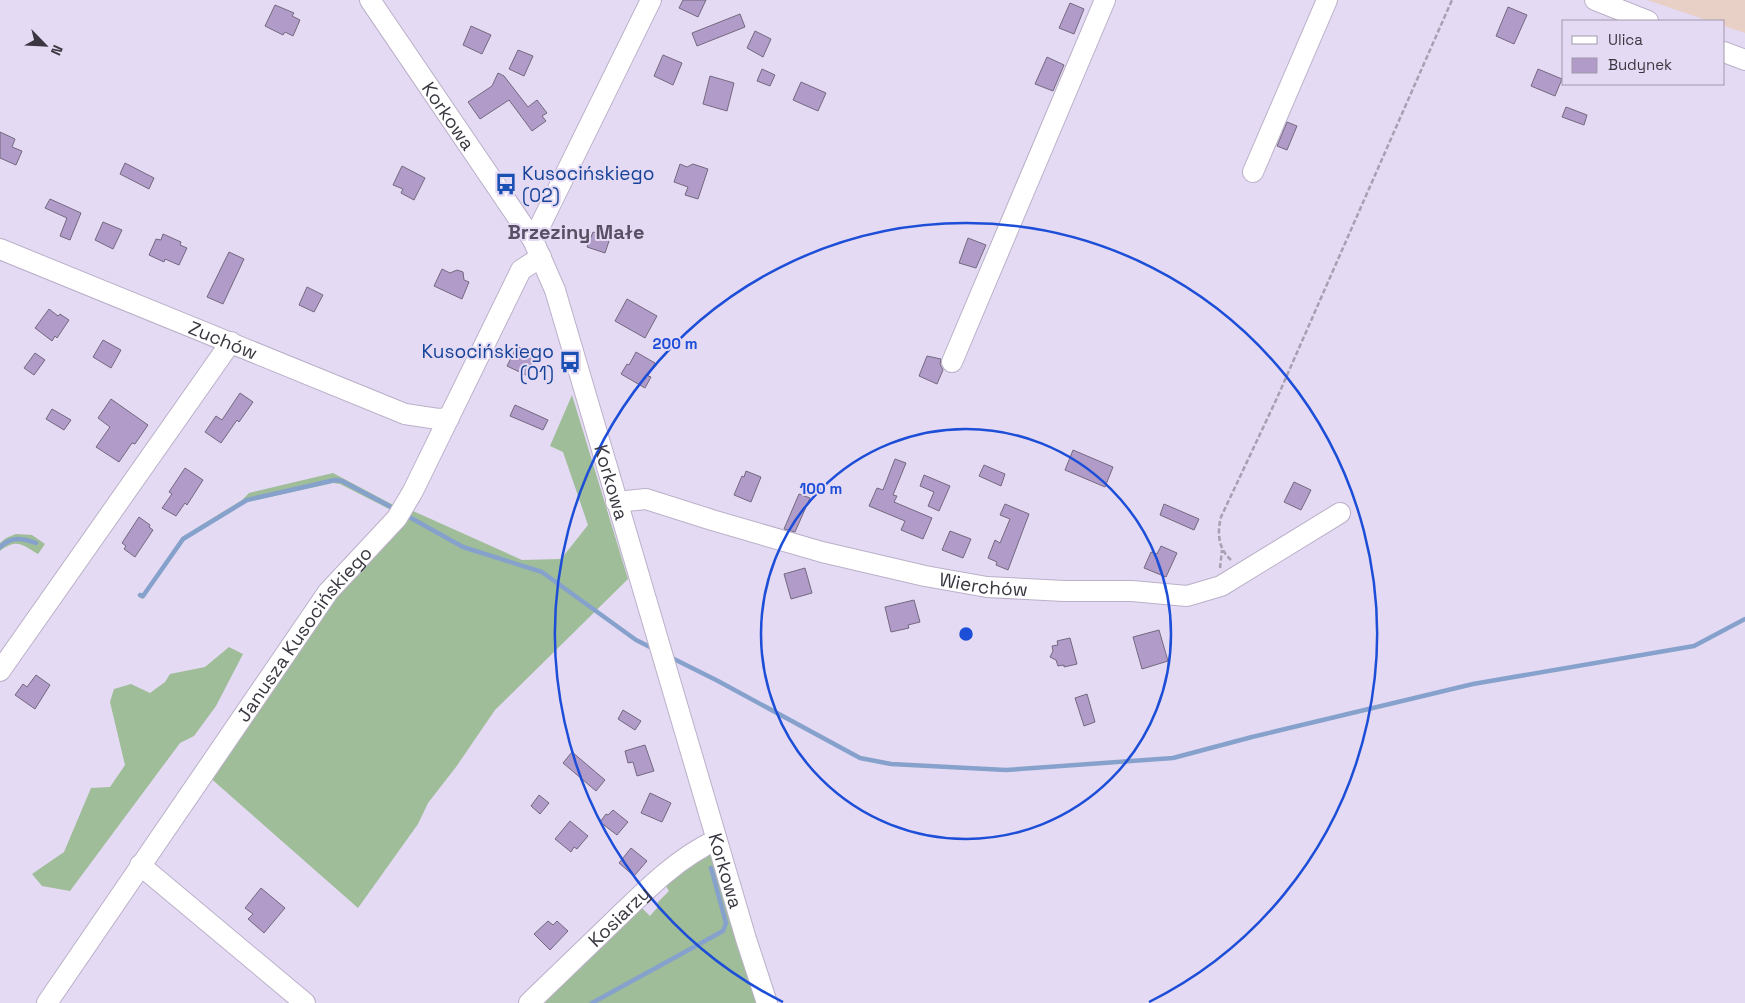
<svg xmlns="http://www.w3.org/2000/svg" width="1745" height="1003" viewBox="0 0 1745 1003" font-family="'Space Grotesk',sans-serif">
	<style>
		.industrial { fill: #e8d0c6 }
		.grass { fill: #9ebd98 }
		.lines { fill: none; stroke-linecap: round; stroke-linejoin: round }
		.stream { stroke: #86a2cc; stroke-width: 4.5 }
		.building { fill: #b19bc9; stroke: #73697f }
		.minor-casing { stroke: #bbb0c9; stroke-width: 22 }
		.path { stroke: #a79fb2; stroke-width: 2.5; stroke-dasharray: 5 2.5; stroke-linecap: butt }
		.minor { stroke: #fff; stroke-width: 20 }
		.ring { fill: none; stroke: #1d4ed8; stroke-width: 2.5 }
		.labels { text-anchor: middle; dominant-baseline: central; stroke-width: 4; stroke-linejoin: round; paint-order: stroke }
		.street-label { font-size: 19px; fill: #3b3741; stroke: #e5daf3 }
		.transit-label { font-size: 19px; fill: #164399; stroke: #e5daf3; text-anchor: start }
		.neighbourhood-label { font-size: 20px; font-weight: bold; fill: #594f64; stroke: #e5daf3 }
		.centre { fill: #1d4ed8; stroke: #e5daf3; stroke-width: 2.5 }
		.ring-label { font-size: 15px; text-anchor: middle; font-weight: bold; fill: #1d4ed8; stroke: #e5daf3; stroke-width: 4; stroke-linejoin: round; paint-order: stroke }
	</style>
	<rect width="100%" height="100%" fill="#e5daf3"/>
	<path class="industrial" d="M1647,0h98v33l-21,-7v-5h-15z"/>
	<path class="grass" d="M572,395l56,184 -133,131 -39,57 -28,36 -10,21 -60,84 -151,-133 74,-111 134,-163h5l-7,10 109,49 39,-1 27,-34 -25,-73 -13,-6z
		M333,473l66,35 -8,2 -51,-26 -7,-1 -86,19 -62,38 -42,59 -3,-1 42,-61 60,-37 7,-7z
		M16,534l16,1 13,9 -7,10c-16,-9 -21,-16 -38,-3v-8l6,-5z
		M229,647l14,7 -27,52 -22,30 -14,7 -110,148 -28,-5 -10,-12 32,-22 27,-64 19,-1 15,-22 -15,-63 4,-13 17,-5 19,9 15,-11 5,-8 35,-7z
		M712,850l48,153h-225l103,-99 12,12 7,-8 1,-6 11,-11 -3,-5 1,-6z"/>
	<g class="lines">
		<path class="stream" d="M411,518l52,29 79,25 94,68 18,9
			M0,547c12,-11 22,-9 36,-4
			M140,595l3,1 40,-57 64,-39 88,-20 7,1 51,27
			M670,657l48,24 142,77 31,6 115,6 167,-12 79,-21 221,-53 221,-38 51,-27
			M592,1003l131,-72 3,-8 -15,-55"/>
	</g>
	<path class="building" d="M683,0h23l-8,17 -19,-9z
		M1070,3l14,6 -10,25 -15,-6z
		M275,5l19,8 -2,3 8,4 -7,16 -8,-4 -2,3 -18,-9z
		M1508,7l19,8 -13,29 -18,-8z
		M740,14l5,13 -48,19 -5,-13z
		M471,26l20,9 -9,19 -19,-9z
		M755,31l16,8 -8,18 -16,-9z
		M518,50l15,6 -9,20 -15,-7z
		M663,55l19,8 -9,22 -19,-9z
		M1047,57l17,8 -11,26 -18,-7z
		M762,69l13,6 -5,11 -13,-5z
		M1538,69l24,10 -7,17 -24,-10z
		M498,73l6,3 24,31 9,-7 10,13 -5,3 4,5 -14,10 -23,-31 -29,19 -12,-17 24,-16z
		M710,76l24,7 -7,28 -24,-7z
		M801,82l25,11 -8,18 -25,-11z
		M1566,107l21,8 -3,10 -22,-8z
		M1287,122l10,4 -10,24 -10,-4z
		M0,132l15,7 -3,8 10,4 -6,14 -16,-7z
		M125,163l29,15 -5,11 -29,-15z
		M680,164l7,3 6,-3 15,5 -10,30 -13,-4 3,-8 -14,-5z
		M402,166l23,12 -11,22 -13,-7 2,-4 -10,-4z
		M50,199l31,14 -11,27 -10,-4 7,-18 -22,-10z
		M103,222l19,8 -9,19 -18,-9z
		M593,232l17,6 -5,15 -18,-6z
		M163,234l18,8 -1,3 7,3 -8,17 -14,-6 -1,3 -15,-7 7,-16 5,1z
		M968,238l18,7 -10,23 -17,-5z
		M229,252l15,7 -21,45 -16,-7z
		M442,269l8,4 7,-3 6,2 1,8 5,2 -7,17 -28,-13z
		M307,287l16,8 -9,17 -15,-7z
		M627,299l30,17 -12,22 -30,-17z
		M49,309l9,7 2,-2 9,6 -12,18 -2,-2 -3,5 -17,-13z
		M103,340l18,10 -10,18 -18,-11z
		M517,346l19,9 -10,20 -19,-9z
		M636,352l19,11 -7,13 3,1 -6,11 -24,-14 6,-10 2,1z
		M35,353l10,7 -11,15 -10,-7z
		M927,356l14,3 -1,5 3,6 -6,14 -18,-8z
		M240,393l13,9 -14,20 -2,-2 -16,23 -16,-11 11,-16 6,4z
		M111,399l37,26 -13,19 -3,-1 -13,19 -23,-15 14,-20 -12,-9z
		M515,405l33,15 -5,10 -33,-14z
		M52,409l19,11 -7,10 -18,-11z
		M1073,450l40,17 -8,20 -40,-17z
		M895,459l11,4 -13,32 4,1 -3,6 38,16 -9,21 -22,-9 4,-9 -36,-15 8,-18 6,2z
		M984,465l21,9 -4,12 -22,-10z
		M185,468l18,12 -16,25 -2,-2 -9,13 -14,-8 10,-14 -3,-2z
		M746,471l15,6 -10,25 -17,-7 8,-19 2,1z
		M924,475l26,11 -11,25 -11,-5 6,-14 -14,-6z
		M1294,482l17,8 -10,20 -17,-8z
		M799,494l11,4 -15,34 -11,-3z
		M1005,504l24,10 -21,56 -12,-5 1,-3 -9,-4 7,-18 5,3 10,-24 -10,-4z
		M1164,504l35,15 -5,11 -34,-15z
		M139,517l11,8 -1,2 4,3 -18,27 -11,-8 2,-3 -4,-3z
		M950,531l21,8 -8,19 -21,-8z
		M1161,546l16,7 -11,24 -22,-9 7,-16 6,2z
		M805,568l7,25 -21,6 -7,-25z
		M914,600l6,22 -12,3 1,3 -18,4 -6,-25z
		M1159,630l9,31 -26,8 -9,-32z
		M1070,638l7,26 -13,3v-2l-6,1 -2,-6 -6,-3 3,-6 -1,-5 6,-1 -1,-4z
		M36,675l14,10 -15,24 -20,-14 8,-11 4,3z
		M1087,694l8,28 -11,4 -9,-28z
		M623,710l18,11 -6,9 -17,-11z
		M645,745l9,26 -17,5 -4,-14 -5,1 -3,-12z
		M572,752l33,28 -9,11 -33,-28z
		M650,793l21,10 -9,19 -21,-9z
		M539,795l10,8 -9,11 -9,-8z
		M613,810l15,12 -11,13 -17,-13 6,-8 2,1z
		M570,821l18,15 -11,13 -3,-2 -3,5 -16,-13z
		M631,848l16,13 -13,15 -15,-13z
		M261,888l24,20 -21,25 -16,-14 5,-5 -8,-6z
		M548,921l5,4 4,-4 11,10 -18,19 -16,-16z"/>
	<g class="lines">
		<g class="minor-casing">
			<g id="minor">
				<path id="s1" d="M370,0l163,240 22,50 191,649 21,64"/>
				<path d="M1595,0l53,21"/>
				<path d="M1724,52l21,8"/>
				<path d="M1253,172l74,-172"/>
				<path d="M533,240l118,-240"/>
				<path id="s2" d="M0,249l405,165 33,5 11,-1"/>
				<path d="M952,362l153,-362"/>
				<path id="s3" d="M616,502l30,-3 66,21 110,32 103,24 62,11 77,4h68l55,5 34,-10 119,-73"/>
				<path d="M0,671l231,-329"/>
				<path d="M140,865l165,138"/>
				<path id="s4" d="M47,1003l281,-411 69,-74 16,-27 108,-221 20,-13"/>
				<path id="s5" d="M529,1003c29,-28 57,-55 86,-83 31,-30 61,-61 101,-80"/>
			</g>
		</g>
		<path class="path" d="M1231,560c-13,-12 -14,-27 -10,-43l56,-119 175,-398
			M1220,568l2,-18"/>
		<use href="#minor" class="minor"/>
	</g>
	<g class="ring">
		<circle cx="966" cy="634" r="205"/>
		<path d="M783 1002A411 411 0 1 1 1149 1002"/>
	</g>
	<defs>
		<g id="bus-bare" transform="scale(1.725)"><path d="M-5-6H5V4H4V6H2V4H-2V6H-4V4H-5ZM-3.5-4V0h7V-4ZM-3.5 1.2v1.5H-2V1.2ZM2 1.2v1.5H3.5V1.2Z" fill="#1a4fb4" stroke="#e5daf3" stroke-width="2.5" paint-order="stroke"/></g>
	</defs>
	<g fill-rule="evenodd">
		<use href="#bus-bare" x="506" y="184"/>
		<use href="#bus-bare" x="570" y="362"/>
	</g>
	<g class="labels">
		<g class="street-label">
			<text stroke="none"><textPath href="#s1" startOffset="140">Korkowa</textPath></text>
			<text stroke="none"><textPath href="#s2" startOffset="241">Zuchów</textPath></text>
			<text stroke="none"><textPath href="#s1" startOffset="545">Korkowa</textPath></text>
			<text stroke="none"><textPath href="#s3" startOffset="379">Wierchów</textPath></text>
			<text stroke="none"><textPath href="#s4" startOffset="450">Janusza Kusocińskiego</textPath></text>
			<text stroke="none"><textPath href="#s1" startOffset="950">Korkowa</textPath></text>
			<text stroke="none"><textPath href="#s5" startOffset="125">Kosiarzy</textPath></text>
		</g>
		<g class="transit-label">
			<text x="522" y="173">Kusocińskiego<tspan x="522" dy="22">(02)</tspan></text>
			<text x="554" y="351" text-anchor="end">Kusocińskiego<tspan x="554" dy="22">(01)</tspan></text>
		</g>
		<g class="neighbourhood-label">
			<text x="576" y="232">Brzeziny Małe</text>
		</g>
	</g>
	<circle cx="966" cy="634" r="8" class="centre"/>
	<g class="ring-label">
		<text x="675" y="349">200 m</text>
		<text x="821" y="494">100 m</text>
	</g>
	<rect x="1562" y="20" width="162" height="65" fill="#e5daf3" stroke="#a199ac"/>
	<rect x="1572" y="36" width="25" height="8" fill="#ffffff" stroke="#a199ac"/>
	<text x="1608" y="45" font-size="15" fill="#3b3741">Ulica</text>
	<rect x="1572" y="58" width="25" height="15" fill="#b19bc9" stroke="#a199ac"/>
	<text x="1608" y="70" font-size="15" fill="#3b3741">Budynek</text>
	<g transform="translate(45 45) rotate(114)" stroke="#e5daf3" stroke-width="4" paint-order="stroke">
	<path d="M0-4L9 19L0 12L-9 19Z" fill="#3b3741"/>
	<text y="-8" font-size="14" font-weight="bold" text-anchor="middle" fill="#3b3741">N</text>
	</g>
</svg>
